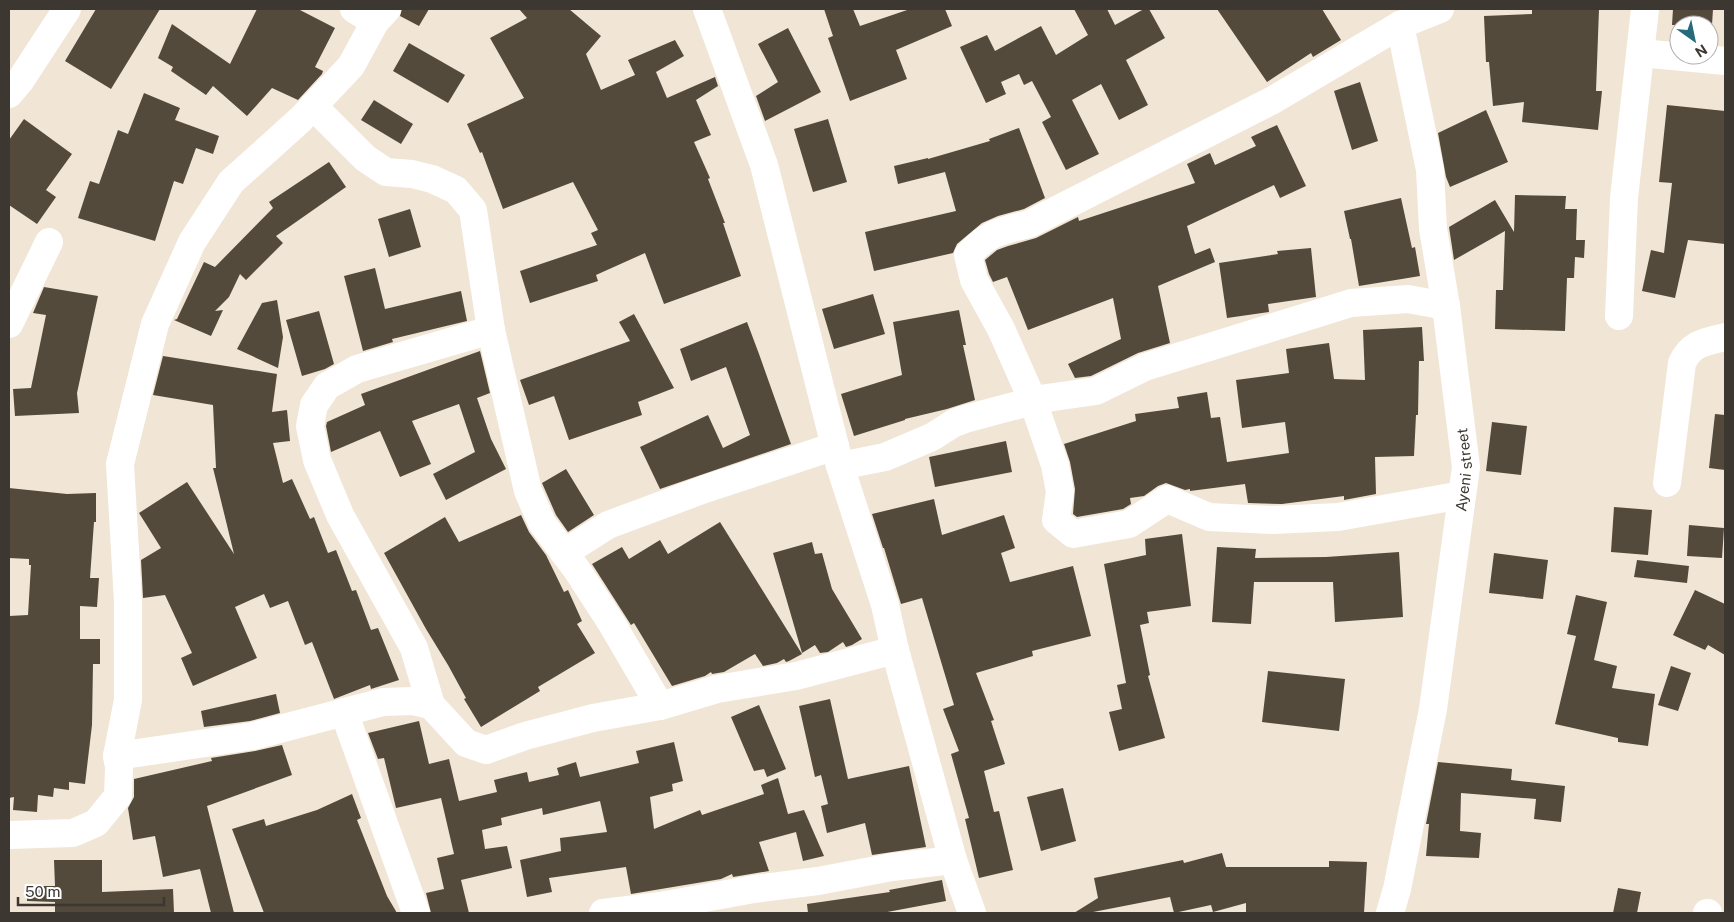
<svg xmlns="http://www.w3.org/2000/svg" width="1734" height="922" viewBox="0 0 1734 922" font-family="'Public Sans',sans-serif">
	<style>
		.building { fill: #534a3c }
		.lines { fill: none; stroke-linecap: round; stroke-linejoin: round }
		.minor { stroke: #fff; stroke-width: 28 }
		.labels { text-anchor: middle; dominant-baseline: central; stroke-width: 5; stroke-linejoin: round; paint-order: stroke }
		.street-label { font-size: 15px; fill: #3c3731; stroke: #fff }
	</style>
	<rect width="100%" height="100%" fill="#f1e5d5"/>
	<path class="building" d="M96,9h64l-49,80 -46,-28z
		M257,9h41l37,19 -20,39 8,4 -1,3 -24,26 -26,-12 -25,28 -34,-30 -7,9 -35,-24 2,-4 -15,-9 14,-34 58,40z
		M402,9h27l-10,17 -19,-10z
		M519,9h50l32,27 -15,18 15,36 34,-15 -7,-15 47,-20 9,16 -28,16 11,26 48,-21 3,9 -22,14 15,35 -17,7 16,36 -2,1 17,44h-2l18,53 -77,28 -19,-51 -49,22 2,6 -68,22 -10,-32 77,-26 -6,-12 7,-3 -25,-48 -70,27 -21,-57 -2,1 -13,-29 57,-26 -34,-60 37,-20z
		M824,9h29l7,17 50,-17h35l7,17 -56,24 11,29 -57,22 -22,-63 5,-2z
		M1074,9h33l8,16 29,-16h5l16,29 -39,22 22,45 -29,15 -18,-36 -29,16 27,54 -33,16 -24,-48 9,-5 -19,-36 -8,4 -5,-11 -18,8 5,12 -20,9 -26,-56 27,-12 8,16 46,-25 15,29 32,-20z
		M1217,9h105l19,31 -28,17 -2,-4 -44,29z
		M1532,9h67l-3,82h6l-4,39 -76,-8 2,-20 -31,4 -4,-44h-3l-2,-46 48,-2z
		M1673,9h40l-1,16h-40z
		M788,28l33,64 -56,29 -9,-25 22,-14 -20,-38z
		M409,43l56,32 -17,28 -55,-32z
		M1360,82l18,59 -26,9 -18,-59z
		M144,93l36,15 -5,12 44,16 -6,18 -17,-6 -13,36 -9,-3 -19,60 -77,-23 12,-37 9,3 19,-54 10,4z
		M374,100l39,24 -12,20 -40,-24z
		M1667,105l58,6v133l-37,-4 -13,58 -33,-7 9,-41 13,3 8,-70 -13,-1z
		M1486,110l22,52 -58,25 -4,-10 -8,-44z
		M24,119l48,35 -26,36 10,7 -19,27 -28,-19v-65z
		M828,119l19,63 -34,10 -19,-63z
		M1277,125l29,61 -26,12 -6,-13 -87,41 8,28 15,-6 5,14 -57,24 12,57 -32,10 -47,23 -16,2 -7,-14 53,-25 -8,-41 -85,32 -21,-53 -14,5 -4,-8 -4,-14 12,-10 11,-4 28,-8 42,-21 1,4 116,-38 -8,-19 23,-11 5,12 41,-19 -5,-9z
		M1019,128l26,70 -21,11 -26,7 -16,7 -25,21 -4,9 -79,18 -9,-39 91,-21 -11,-39 -47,12 -4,-18 34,-8v1l62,-18 -1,-2z
		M329,162l17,25 -70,49 7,7 -37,37 -6,-6 -11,23 -14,14 8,-1 -12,26 -37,-16 3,-1 27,-57 11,5 58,-59 -4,-6z
		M1515,195l51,1 -1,13h12l-1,31h9l-1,18 -9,-1 -1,21h-7l-2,53 -70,-2 1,-39h7l2,-59 -51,29 -5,-33 46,-27 19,32z
		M1401,198l11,50 3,-1 5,29 -61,10 -8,-47h-1l-6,-28z
		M410,209l11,38 -32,10 -11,-38z
		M1311,248l5,49 -48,7 1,8 -42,6 -8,-55 59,-9 -1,-3z
		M375,268l10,41 76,-18 6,30 -75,18 1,3 -30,9 -19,-75z
		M44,287l54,9 -21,97 2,20 -64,3 -2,-27 18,-1 15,-73 -13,-2z
		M873,294l12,40 -51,15 -12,-40z
		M277,300l6,37 -5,31 -41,-19 25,-46z
		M959,310l7,35h-3l12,55 -28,9 -42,10v1l-51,16 -13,-42 61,-19 -9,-53z
		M319,311l15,53 -9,5 -23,7 -16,-56z
		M634,314l40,74 -36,14 4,13 -73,25 -15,-44 -25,9 -9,-25 110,-39 -11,-19z
		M747,322l12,32 32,90 -131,45 -20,-42 68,-32 15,33 27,-13 -24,-68 -35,14 -11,-32z
		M1422,327l2,34h-5l-1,54h-2l-2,41 -39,1 1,37 -32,6v-4l-62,8 -34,-1 -3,-19 -55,7v-2l-5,1 -19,-7 -8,3 -14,10 -14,2 1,6 -8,5 -46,8 -4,-3 2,-25 -5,-27 -6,-18 72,-23 -1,-7 44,-6 -2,-11 30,-5 4,26 9,-1 7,45 62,-9 -4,-31 -43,6 -6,-48 53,-7 -3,-24 43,-6 5,36 31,1 -2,-50z
		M480,351l10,42 -13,5 14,41 15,30 -60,31 -13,-26 42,-22 -16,-48 -47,17 19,43 -31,13 -20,-46 -49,21 -5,-26 1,-4 38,-17 -4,-11z
		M163,356l114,18 -5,38 15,-2 3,31 -17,2 10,40 9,-4 18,40 4,-2 14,36 8,-3 16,41 4,-1 15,40 7,-2 21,52 -28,9 -1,-4 -36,14 -22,-57 -7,3 -17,-44 -18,7 -6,-14 -29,13 22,51 -64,28 -12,-28 11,-5 -27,-58 -22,3 -2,-38 20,-12 -22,-35 48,-31 47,72 -21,-86h3l-3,-63 -60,-10z
		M1715,414l10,1v55l-16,-2z
		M1492,422l35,4 -6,49 -35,-4z
		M1006,441l6,31 -77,15 -6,-30z
		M566,469l28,46 -26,17 -12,-17 -14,-32z
		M9,488l58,6 29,-1v29h-2l-4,56h9l-2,29 -17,-1v33h20v25h-7l-1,61 -7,59 -16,-2v8l-15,-2 -1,9 -15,-2 -1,17 -24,-2 1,-13 -5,1v-182l19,-1 3,-50h-2v-6l-20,-1z
		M934,499l8,36 62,-20 11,33 -14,5 9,29 63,-16 18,70 -59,15 1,5 -57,17 18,47 -3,1 14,43 -21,7 10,41 5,-1 14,59 -34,8 -14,-59 4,-1 -18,-64 8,-3 -16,-42 11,-4 -32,-107 -21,6 -17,-56h-1l-11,-34z
		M1614,507l38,3 -4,45 -37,-3z
		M521,515l8,17 17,23 18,37 4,-2 14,31 -5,3 18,29 -57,34 2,4 -59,36 -17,-28 2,-1 -18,-33 -22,-36 -42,-76 61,-36 14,25z
		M720,522l82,132 -13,7 -3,1 -2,-3 -7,4 -14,3 -8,-12 -31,18 -12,2 -1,-2 -6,4 -33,10 -38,-63 -3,2 -39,-61 30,-17 7,12 31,-19 8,14z
		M1689,525l35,3 -2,30 -35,-2z
		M1182,534l9,72 -44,6 2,11 -9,2 10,50 -2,1 17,62 -46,13 -10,-39 13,-3 -5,-24 9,-2 -22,-119 42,-9 -1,-16z
		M812,542l3,12 7,-1 10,36 30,50 -10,6 -6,2 -3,-5 -15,10 -8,1 -5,-8 -13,8 -29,-100z
		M1217,547l39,2 -1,9 71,-1 73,-5 4,65 -68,5 -2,-40h-79l-3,42 -39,-2z
		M1494,553l54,7 -5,39 -54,-6z
		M1637,560l52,6 -2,17 -53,-6z
		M1695,590l30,14v51l-17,-10 -3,5 -32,-15z
		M1576,595l31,7 -13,58 23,6 -5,22 43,6 -7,52 -30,-4v-4l-63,-14 21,-88 -9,-2z
		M1671,666l20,7 -13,38 -20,-6z
		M1268,671l77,8 -6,52 -77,-9z
		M276,694l4,19 -30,8 -46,6 -3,-16z
		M830,699l18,80 61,-13 17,81 -54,8 -7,-32 -38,10 -6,-27 7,-2 -7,-29 -6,2 -16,-71z
		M759,705l27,64 -19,8 -3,-8 -10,2 -23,-54z
		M419,721l10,43 20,-5 10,42 38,-9 -3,-12 33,-8 2,10 30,-7 -2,-7 19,-6 4,15 59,-14 -3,-12 38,-9 9,39 -11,3 1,7 -23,6 4,32 46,-19 2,5 62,-21 -3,-9 17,-7 10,36 16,-4 20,46 -21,5 -7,-29 -37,10 10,29 -36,6 -1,-3 -11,5 -90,15 -5,-27 -77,11 3,14 -25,5 -7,-37 41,-9 -1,-13 47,-6 -7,-31 -57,14 -1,-7 -41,10 1,7 -20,5 3,19 22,-3 5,22 -51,12 8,33h-38l-5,-20 18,-4 -7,-31 17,-4 -13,-56 -45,10 -12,-50 -6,1 -10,-26z
		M282,745l10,30 -85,31 27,107h-23l-11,-44 -37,8 -8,-41 -22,4 -5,-32 6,-11v-18l78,-18 -1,-3 44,-7z
		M1438,762l74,7 -1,11 54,6 -4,36 -27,-3 2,-20 -75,-6 -1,38 21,2 -2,25 -53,-2 3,-32h-3z
		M1063,788l13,53 -35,10 -14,-54z
		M352,794l9,24 -4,2 30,76 10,17h-133l-32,-84 32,-10 2,7 51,-16z
		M1222,853l4,14h103v-6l38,1 -3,51h-118v-10l-33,9 -2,-7 -37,8 -4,-16 -82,16h-14l24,-15 -4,-20 89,-18 1,3z
		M54,860h48v32l71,-3 1,24h-119v-11l-28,-1v-15h28z
		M942,880l4,21 -64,12h-74l-1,-9 83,-12 -1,-2z
		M1618,888l23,4 -4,21h-24z"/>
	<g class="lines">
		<g class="minor">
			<path d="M354,9l21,13"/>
			<path d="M707,9l57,156 76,301 45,139 10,45 58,210 19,53"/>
			<path d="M1440,9l-40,16 -127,75 -244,124c-29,7 -40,8 -61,31l6,25 27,49 32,72 22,64 5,27 -4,28 17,14 56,-10 38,-25 42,18 64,3 65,-3 124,-22"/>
			<path d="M1641,53l84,8"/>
			<path d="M9,94l11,-13 47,-72"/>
			<path d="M313,106l52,52 21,14 26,2 20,5 24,11 17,20 18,120 37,161 14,32 35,47 35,54 48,82"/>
			<path d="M1619,316l5,-118 21,-189"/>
			<path d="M9,324l40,-82"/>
			<path d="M491,330l-134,39 -30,17 -13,19 -4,21 7,34 23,55 74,133 17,57 35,38 20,7 39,-14 68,-18 67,-12 57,-17 79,-13 99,-26"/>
			<path d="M840,466l45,-9 47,-20 22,-14 11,-4 75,-20 56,-8 49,-24 206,-64 57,-4 38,7"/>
			<path d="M1667,483l15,-120c9,-20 23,-21 43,-26"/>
			<path d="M564,553l44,-28 94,-35 133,-44"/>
			<path d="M344,712l72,201"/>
			<path d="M117,756l136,-20 130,-34 30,-1 18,4"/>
			<path d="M9,835l64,-2 23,-10 22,-27 1,-29 -2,-11 11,-56v-98l-8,-138 35,-140 37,-82 39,-60 70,-63 50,-53 24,-44 12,-13"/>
			<path d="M603,913l57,-7 94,-17 64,-8 74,-14 61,-7"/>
			<path id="s1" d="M1390,913l7,-24 36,-180 33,-242 -20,-161 -13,-77 -3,-59 -30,-145"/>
			<path d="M1707,913h1"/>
		</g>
	</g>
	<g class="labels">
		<g class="street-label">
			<text stroke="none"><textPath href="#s1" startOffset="450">Ayeni street</textPath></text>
		</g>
	</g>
	<rect width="1734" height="922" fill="none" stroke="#3c3731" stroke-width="20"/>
	<g transform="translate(1694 40) rotate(147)"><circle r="24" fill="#ffffff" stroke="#b1afad"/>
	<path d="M0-4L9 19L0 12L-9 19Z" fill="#276b7b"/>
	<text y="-8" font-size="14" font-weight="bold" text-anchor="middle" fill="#3c3731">N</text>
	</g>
	<path d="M18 897v8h146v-8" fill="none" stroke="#3c3731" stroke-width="2.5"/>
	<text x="25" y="897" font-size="15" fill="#3c3731" stroke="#ffffff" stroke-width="4" paint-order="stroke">50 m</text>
</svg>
